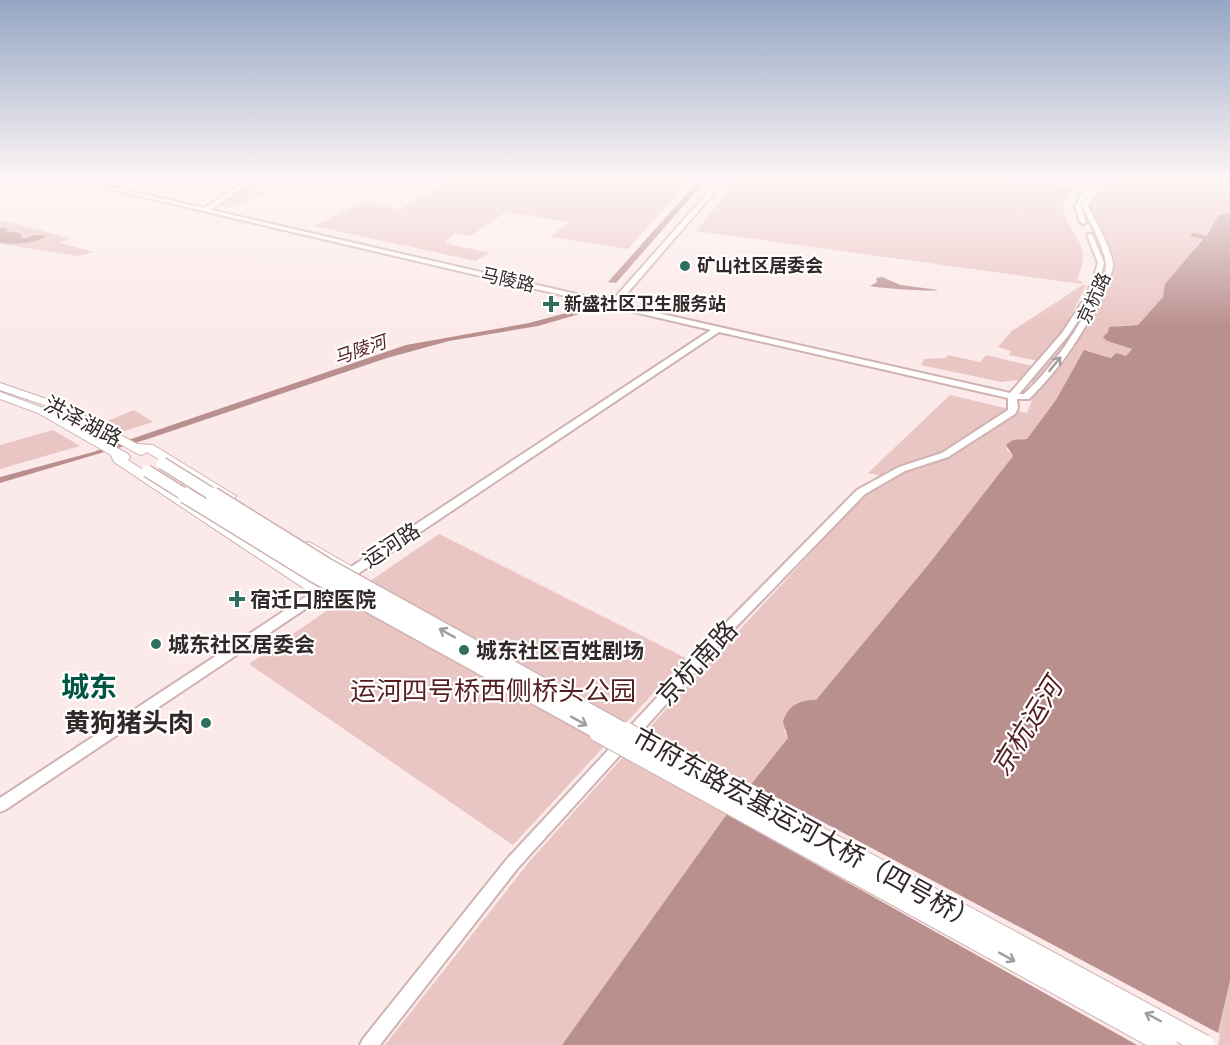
<svg xmlns="http://www.w3.org/2000/svg" width="1230" height="1045" viewBox="0 0 1230 1045" font-family="Helvetica,'Noto Sans SC',sans-serif">
	<style>
		.green { fill: #e9c5c3 }
		.water { fill: #ba908f }
		.pier { fill: #fceaea }
		.lines { fill: none; stroke-linecap: round; stroke-linejoin: round }
		.tertiary-casing { stroke: #cfb3b2; stroke-width: 4 }
		.primary-casing { stroke: #cfb3b2; stroke-width: 2 }
		.tertiary { fill: #fff; fill-rule: evenodd }
		.primary { fill: #fff; fill-rule: evenodd }
		.primary-bridge-far2-casing { stroke: #cfb3b2; stroke-width: 14; stroke-linecap: butt }
		.primary-bridge-far1-casing { stroke: #cfb3b2; stroke-width: 18; stroke-linecap: butt }
		.primary-bridge-casing { stroke: #cfb3b2; stroke-width: 22; stroke-linecap: butt }
		.primary-bridge-far2 { stroke: #fff; stroke-width: 11 }
		.primary-bridge-far1 { stroke: #fff; stroke-width: 15 }
		.primary-bridge { stroke: #fff; stroke-width: 20 }
		.oneway { stroke: #a39e9e }
		.poi-dot { fill: #306f5d; stroke: #fff; stroke-width: 2 }
		.labels { text-anchor: middle; dominant-baseline: central; stroke-width: 4.5; stroke-linejoin: round; paint-order: stroke }
		.far-poi-label { font-size: 18px; font-weight: bold; fill: #332828; stroke: #fff; text-anchor: start }
		.far-street-label { font-size: 18px; fill: #332828; stroke: #fff }
		.far-water-label { font-size: 18px; font-style: italic; fill: #531d1f; stroke: #fff }
		.street-label { font-size: 21px; fill: #332828; stroke: #fff }
		.poi-label { font-size: 21px; font-weight: bold; fill: #332828; stroke: #fff; text-anchor: start }
		.near-street-label { font-size: 26px; fill: #332828; stroke: #fff }
		.near-park-label { font-size: 26px; fill: #551f20; stroke: #fff }
		.near-poi-label { font-size: 26px; font-weight: bold; fill: #332828; stroke: #fff; text-anchor: end }
		.near-water-label { font-size: 27px; font-style: italic; fill: #531d1f; stroke: #fff }
		.near-quarter-label { font-size: 28px; font-weight: bold; fill: #005643; stroke: #fff }
	</style>
	<rect width="100%" height="100%" fill="#fceaea"/>
	<path class="green" d="M259,180h19l-21,10 7,3 -33,15 -8,-2 -1,-2z
		M429,180h261l-62,69 -78,-12 19,-15 -63,-10 -36,24 -15,-3 -11,10 46,10 -14,8 -162,-35 50,-24 36,7 45,-26z
		M737,180h265l76,8 -11,9 -4,10c7,35 31,32 14,73l6,1 -2,3 -385,-53z
		M1111,180h119v33l-9,2 -55,69 -3,13 -25,28 -21,1 -10,15 25,8 -6,7 -14,2 -27,-8 9,9 -67,80h-5l-16,10 7,7 -85,109 -112,135 -20,3 -12,28 4,7 -64,80 -162,227h-177l144,-183 119,-133 234,-253 -14,-3 82,-78 77,18 5,-13v-19c20,-22 84,-94 80,-124 -2,-21 -22,-31 -24,-53z
		M0,220l70,18 -10,5 34,9 -16,4 -78,-12z
		M1084,284l2,2 -25,49 -23,26 -29,-6 2,-4 -13,-4 14,-16z
		M948,355l32,7 6,-7 46,11 -13,14 -18,2 -80,-17 3,-6 22,-1z
		M134,410l19,12 -35,11 -18,-9z
		M53,430l27,16 -80,23v-24z
		M439,534l247,124 -173,187 -264,-181z
		M1230,981v64h-15z"/>
	<path class="water" d="M699,180h7l-90,103 -8,-1z
		M1230,213v768l-15,64h-653l162,-227 64,-80 -5,-16c5,-17 16,-22 33,-22l112,-135 85,-109 -7,-11 7,-5 14,-1 29,-39 28,-50 27,8 5,-5 10,3 6,-7 -25,-8 -4,-4 5,-5 1,-5 29,-2 25,-28 2,-13 38,-45 -13,-3 2,-3 14,3 13,-21z
		M0,228l7,1 -3,2 16,2 3,6 12,-4 12,1c-14,8 -31,8 -47,7z
		M882,277l19,8 37,5c-4,2 -60,-2 -68,-4l7,-4 -1,-4z
		M585,308l5,3 -52,15 -89,15 -62,17 -239,81 -148,44v-6l93,-25 313,-107 123,-22z"/>
	<path class="pier" d="M748,782l472,252 -2,11h-81l-413,-232z"/>
	<g class="lines">
		<g class="tertiary-casing">
			<path id="tertiary" d="M71,180h9l124,28 43,-28h6l-42,30 400,92 108,-122h6l-107,124 392,89 52,-60 21,-32 9,-19 6,-19 -11,-28 5,-1 12,29 -5,19 -8,19 -23,35 -49,58h5c32,-30 55,-66 74,-106 2,-6 8,-15 8,-22 0,-15 -17,-46 -24,-60l7,-13 14,-13h6l-15,15 -6,11c7,14 25,45 25,60 0,6 -6,16 -8,22 -19,42 -43,79 -76,111h-12l1,9 -3,6 -67,43 -43,14 -40,23 -130,134 -218,241 -137,176h-20l3,-6 144,-180 220,-237 130,-132 42,-23 43,-14 66,-43v-12l-289,-66 -714,478 -5,2v-14l711,-468z
				M1087,188l3,2 -9,16 5,16 -3,2 -3,-2 -5,-16 9,-16z"/>
		</g>
		<g class="primary-casing">
			<path id="primary" d="M0,383l67,23 70,38 16,1 83,51 -2,3h-10l-77,-47 -5,3 -4,-1 -79,-44 -59,-20z
				M0,392l46,17 82,45 2,3 -2,3 198,132 -7,5 -5,-2 -200,-133 -3,-7 -73,-42 -38,-14z
				M309,542l42,24 2,3 -2,3h-10l-37,-23 -2,-3 2,-3z"/>
		</g>
		<use href="#tertiary" class="tertiary"/>
		<use href="#primary" class="primary"/>
		<g class="primary-bridge-far2-casing">
			<path id="primary-bridge-far2" d="M162,463l53,33
				M147,471l40,25"/>
		</g>
		<g class="primary-bridge-far1-casing">
			<path id="primary-bridge-far1" d="M185,495l130,80 286,158
				M213,495l114,71 301,167"/>
		</g>
		<g class="primary-bridge-casing">
			<path id="primary-bridge" d="M599,732l568,313
				M625,732l579,313"/>
		</g>
		<use href="#primary-bridge-far2" class="primary-bridge-far2"/>
		<use href="#primary-bridge-far1" class="primary-bridge-far1"/>
		<use href="#primary-bridge" class="primary-bridge"/>
	</g>
	<defs><path id="oneway-shaft" d="M-6 0H5M1.5-3L5.5 0L1.5 3" fill="none" stroke-width="1.6" stroke-linecap="round" stroke-linejoin="round" transform="scale(1.5)"/></defs>
	<g class="oneway">
		<use href="#oneway-shaft" transform="translate(1055 364) rotate(-51)"/>
		<use href="#oneway-shaft" transform="translate(447 633) rotate(-151)"/>
		<use href="#oneway-shaft" transform="translate(579 721) rotate(29)"/>
		<use href="#oneway-shaft" transform="translate(1007 957) rotate(29)"/>
		<use href="#oneway-shaft" transform="translate(1153 1017) rotate(-152)"/>
	</g>
	<linearGradient id="sky" x2="0" y2="1"><stop stop-color="#95a6c4"/><stop offset="0.55" stop-color="#fef6f6"/><stop offset="1" stop-color="#fef6f6" stop-opacity="0"/></linearGradient>
	<rect width="1230" height="326" fill="url(#sky)"/>
	<g class="poi-dot">
		<circle cx="685" cy="266" r="6"/>
		<path d="M548 295h6v6h6v6h-6v6h-6v-6h-6v-6h6z"/>
		<path d="M234 590h6v6h6v6h-6v6h-6v-6h-6v-6h6z"/>
		<circle cx="156" cy="644" r="6"/>
		<circle cx="464" cy="650" r="6"/>
		<circle cx="206" cy="723" r="6"/>
	</g>
	<g class="labels">
		<g class="far-poi-label">
			<text x="697" y="266">矿山社区居委会</text>
			<text x="564" y="304">新盛社区卫生服务站</text>
		</g>
		<g class="far-street-label">
			<text transform="translate(508 280) rotate(13)">马陵路</text>
			<text transform="translate(1094 298) rotate(-65)">京杭路</text>
		</g>
		<g class="far-water-label">
			<text transform="translate(360 350) rotate(-19)">马陵河</text>
		</g>
		<g class="street-label">
			<text transform="translate(83 421) rotate(27)">洪泽湖路</text>
			<text transform="translate(391 545) rotate(-33)">运河路</text>
		</g>
		<g class="poi-label">
			<text x="250" y="599">宿迁口腔医院</text>
			<text x="168" y="644">城东社区居委会</text>
			<text x="476" y="650">城东社区百姓剧场</text>
		</g>
		<g class="near-street-label">
			<text transform="translate(697 663) rotate(-47)">京杭南路</text>
			<text transform="translate(806 829) rotate(29)">市府东路宏基运河大桥（四号桥）</text>
		</g>
		<g class="near-park-label">
			<text x="493" y="691">运河四号桥西侧桥头公园</text>
		</g>
		<g class="near-poi-label">
			<text x="194" y="723">黄狗猪头肉</text>
		</g>
		<g class="near-water-label">
			<text transform="translate(1027 727) rotate(-58)">京杭运河</text>
		</g>
		<g class="near-quarter-label">
			<text x="89" y="687">城东</text>
		</g>
	</g>
</svg>
